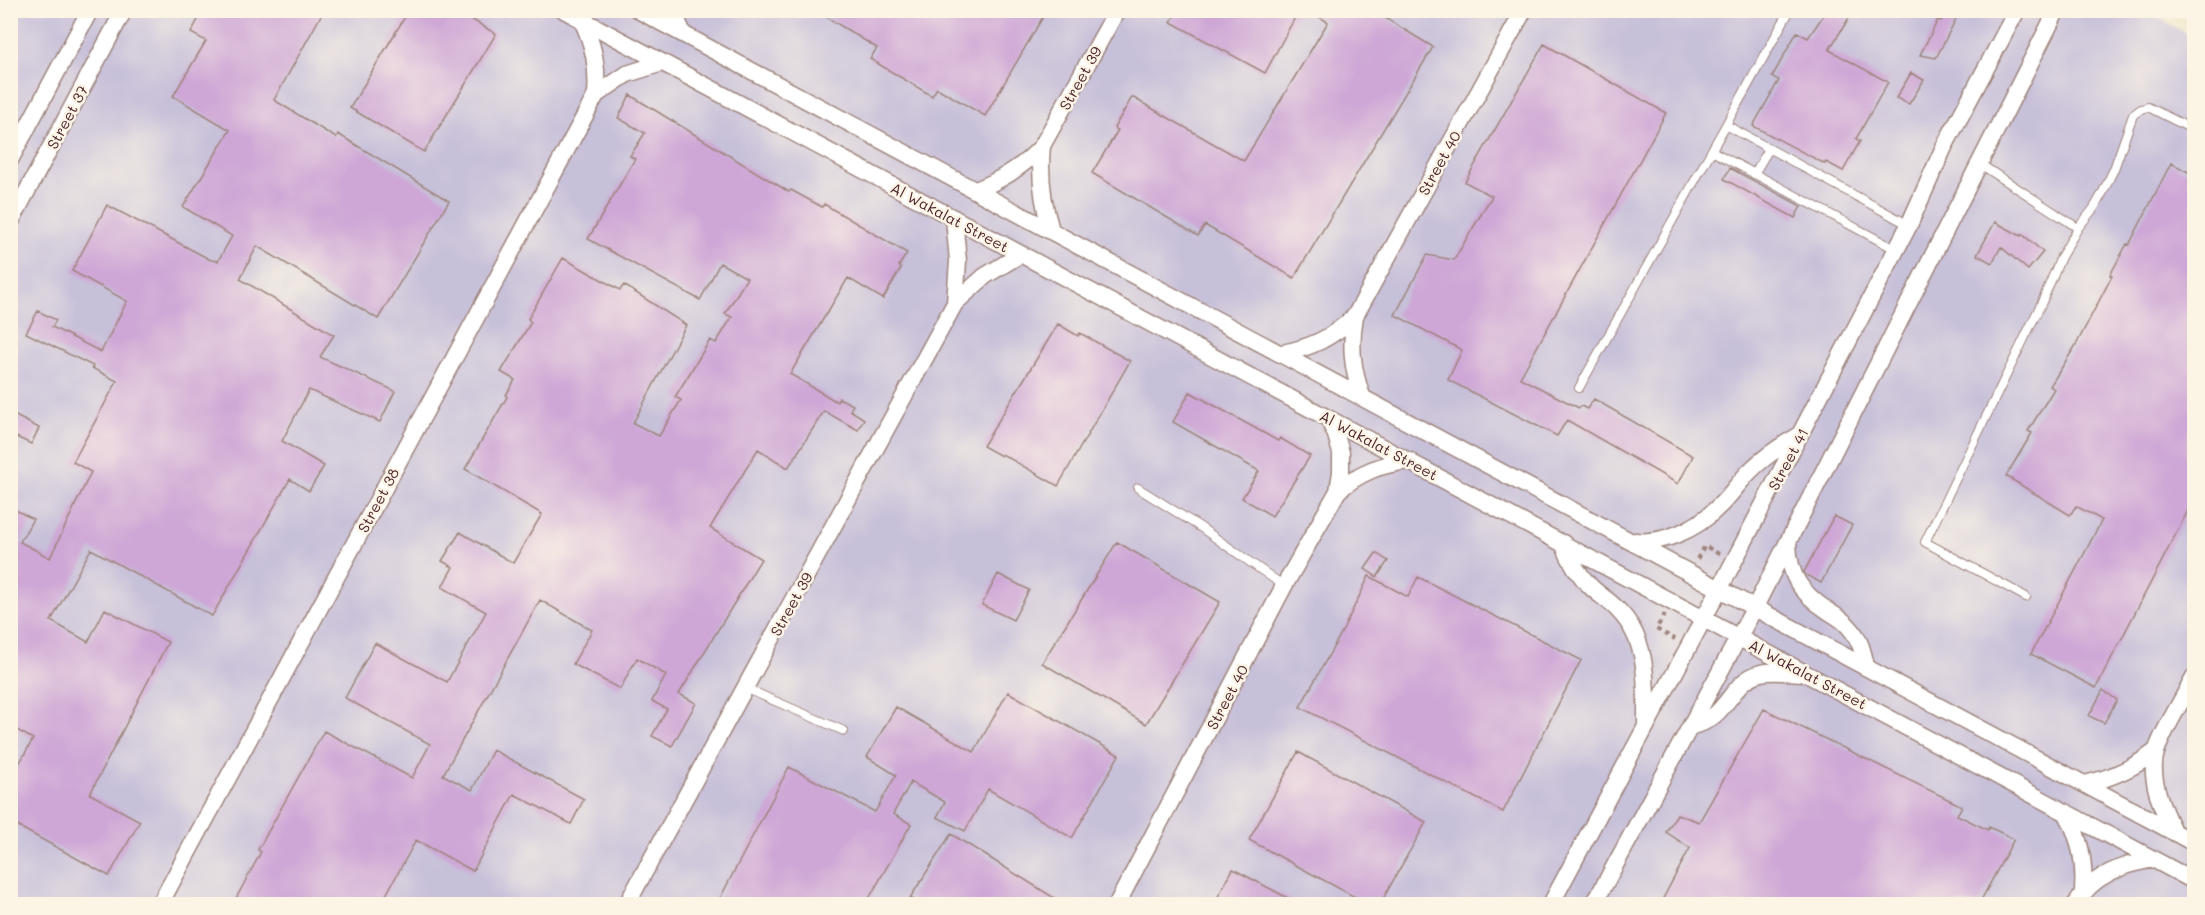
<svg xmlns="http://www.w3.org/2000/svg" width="2205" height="915" viewBox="0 0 2205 915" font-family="Mali,sans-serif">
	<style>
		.industrial { fill: #c7c0d9 }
		.building { fill: #cea7d6 }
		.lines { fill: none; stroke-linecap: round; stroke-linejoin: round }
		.lane-casing { stroke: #9e847c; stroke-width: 10 }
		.street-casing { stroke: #9e847c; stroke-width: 19 }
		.path { stroke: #9e847c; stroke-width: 4; stroke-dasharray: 4.5 4.5; stroke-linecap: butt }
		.lane { stroke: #fff; stroke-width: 8 }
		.street { stroke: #fff; stroke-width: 16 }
		.labels { text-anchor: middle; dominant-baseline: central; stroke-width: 5; stroke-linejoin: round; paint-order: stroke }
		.street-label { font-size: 15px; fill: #4a1f2b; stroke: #fcf5e5 }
	</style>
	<rect width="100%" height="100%" fill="#fcf5e5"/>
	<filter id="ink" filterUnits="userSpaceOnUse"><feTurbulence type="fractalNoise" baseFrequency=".0167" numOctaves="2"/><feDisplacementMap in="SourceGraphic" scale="12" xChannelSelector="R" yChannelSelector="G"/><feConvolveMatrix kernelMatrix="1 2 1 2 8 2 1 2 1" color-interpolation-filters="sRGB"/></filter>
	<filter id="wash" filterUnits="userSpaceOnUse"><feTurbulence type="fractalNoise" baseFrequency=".008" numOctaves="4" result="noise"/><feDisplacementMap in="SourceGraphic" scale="24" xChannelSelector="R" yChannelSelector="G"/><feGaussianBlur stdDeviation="1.35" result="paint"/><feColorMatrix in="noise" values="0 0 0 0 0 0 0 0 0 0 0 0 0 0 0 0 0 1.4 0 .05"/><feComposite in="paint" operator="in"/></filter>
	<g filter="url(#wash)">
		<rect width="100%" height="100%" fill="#f1e8cc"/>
		<path class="industrial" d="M10,11h2137l47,27v866h-2183z"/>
		<g id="blocks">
			<path class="building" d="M203,10h121l-50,90 62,38 2,-4 111,67 -71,118 -121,-73 -17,33 94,56 -14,22 75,34 -15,31 -71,-32 -27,51 42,25 -15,25 -19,-12 -78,137 -121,-67 -40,72 37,21 17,-33 63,33 -78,152 50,27 -31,55 -99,-54v-42l23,-41 -23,-13v-219l23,12 -13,23 30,16 41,-86 -18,-10 44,-81 -25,-13 1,-2 -67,-33 12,-22 18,9 -4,7 49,25 26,-51 -55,-30 35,-66 104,55 7,1 14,-25 -49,-29 47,-77 -57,-34 33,-55 -15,-8z
				M409,10h47l40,24 -72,118 -74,-44z
				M815,10h232l-62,106 -48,-28 -5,8 -62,-37 7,-11z
				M1178,10h121l-34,63 -94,-51z
				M1307,10h65l61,37 -139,231 -89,-53 -7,11 -106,-63 26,-43 -4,-2 18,-31 112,64 84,-139z
				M1827,10h27l-25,40 59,32 -32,57 4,2 -17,30 -17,-9 -1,2 -72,-38 26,-46 -7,-3 25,-45 11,6z
				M1947,10l13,1 -24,47 -16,-3 18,-35 3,1z
				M1544,44l122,69 -146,265 59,30 2,-2 6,3 7,-10 99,57 -15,28 -111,-64 -10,16 -109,-56 14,-30 -67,-35 32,-60 27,5 38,-64 -27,-14z
				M1911,73l13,7 -15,24 -13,-6z
				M630,95l159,97 2,-2 31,17 2,-3 83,49 -8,13 2,2 -18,31 -35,-21 -58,96 47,28 2,-4 14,7 -3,5 14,9 -6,11 -34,-19 -36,57 -30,-19 -48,79 51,31 -82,135 17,9 -24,43 -20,-10 15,-27 -15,-8 14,-26 -29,-17 -17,31 -47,-25 19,-34 -52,-30 -97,175 29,15 21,-40 91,49 -13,25 -57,-30 -41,77 -57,-31 -35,64h-148l28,-52 -3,-2 66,-119 88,47 18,-34 -85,-46 30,-55 72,39 39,-70 -44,-25 11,-20 -11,-6 18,-29 53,31 29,-49 -77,-45 42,-72 -1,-2 9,-15 -14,-8 30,-50 -3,-3 35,-61 57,32 4,-5 62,40 -53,98 26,13 22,-36 -6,-3 35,-57 6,3 16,-26 -7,-3 22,-36 -27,-15 -20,37 -112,-61 47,-80 -5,-3 15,-23 -27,-15z
				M2171,163l23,12v324l-98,189 -65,-34 71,-134 -26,-14 -6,9 -64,-39 26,-43 -4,-2 26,-42 -4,-3 26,-41 36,-69 -2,-1 17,-31 2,1z
				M1730,168l71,38 -6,12 -71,-39z
				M1995,222l26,14 1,-2 21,18 -15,18 -27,-23 -9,16 -15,-8z
				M1058,324l20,12 2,-3 50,28 -72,125 -56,-32 -1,2 -18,-10z
				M1190,392l88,49 2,-3 30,18 -38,60 -30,-18 17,-27 -86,-49z
				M10,413l29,15 -8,16 -21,-10z
				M1834,516l18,9 -31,58 -15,-8 -2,-3z
				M1117,542l103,60 -74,122 -104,-61z
				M1376,553l12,8 -11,16 -12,-8z
				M998,574l31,16 -16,30 -31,-15z
				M1369,576l39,21 10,-20 163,83 -78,152 -203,-105 44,-79z
				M2103,690l14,10 -13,23 -15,-7z
				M1008,692l111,63 -47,83 -84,-49 -23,42 -28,-14 8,-15 -34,-20 -18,32 18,10 -45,80h-149l72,-137 86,45 21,-37 -29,-18 29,-50 78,45z
				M1764,709l198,97 -5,9 31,15 1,-3 25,12 -35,65h-319l30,-56 -24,-16 11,-18 22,8z
				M1298,752l128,70 -46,82h-12l-119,-64z
				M951,834l113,70h-143l-11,-6z
				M1233,869l66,35h-85z"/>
		</g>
	</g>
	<g filter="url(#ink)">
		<use href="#blocks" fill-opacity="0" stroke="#9e847c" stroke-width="1.5"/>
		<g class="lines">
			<g class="lane-casing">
				<path id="lane" d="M1726,125l183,100
					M1712,151l185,99
					M1980,164l98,64 16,-20 8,-14 12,-25 19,-54 8,-6 7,-2 46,23
					M1754,174l15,-25
					M1579,388l211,-378
					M1138,488l62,39 84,59
					M2026,597l-101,-55 117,-240 19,-45 17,-29
					M745,688l99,43"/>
			</g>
			<g class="street-casing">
				<path id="street" d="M564,10l1630,871
					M638,10l1556,833
					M673,10l10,24
					M582,20c12,26 16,47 14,75
					M1042,146c-3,30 0,55 9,84
					M10,160l80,-150
					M976,190c26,-10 47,-23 66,-44l75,-136
					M954,218l4,43 -3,42
					M10,223l114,-213
					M1355,316c-5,29 -3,53 7,80
					M1282,353c29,-5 51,-16 73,-37l169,-306
					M1338,491c22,-19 43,-27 72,-30
					M1635,541c29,3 61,-12 81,-32 13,-11 22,-26 34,-38 15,-15 32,-26 50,-36
					M1788,542c1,35 12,50 40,69 8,5 16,9 22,17 10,11 13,24 16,38
					M1563,543c7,18 16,33 30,46 8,7 18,13 25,21 31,31 28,73 28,114
					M1691,726c37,-6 38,-45 70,-53 13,-3 30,0 43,0
					M2085,784c27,-6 49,-16 71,-33
					M2066,812c14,26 19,49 17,79
					M2173,831c-11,-22 -26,-56 -16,-82 9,-24 25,-48 37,-71
					M160,904l436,-809 31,-21 35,-11
					M627,904l328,-601 30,-27 36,-22
					M1117,904l167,-318 54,-95 3,-19v-19l-5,-18 -8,-17
					M1551,904l169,-316 189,-363 35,-78 73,-137
					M1594,904l161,-297 302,-597
					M2076,904c16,-29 46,-39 78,-45"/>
			</g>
			<path class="path" d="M1697,559l8,-13 14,8
				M1665,614l-9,15 19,10"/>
			<use href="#lane" class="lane"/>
			<use href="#street" class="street"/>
		</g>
	</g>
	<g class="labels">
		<g class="street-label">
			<text transform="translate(1080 78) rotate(-61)">Street 39</text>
			<text transform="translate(67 117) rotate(-62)">Street 37</text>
			<text transform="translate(1439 163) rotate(-61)">Street 40</text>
			<text transform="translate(950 217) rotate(28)">Al Wakalat Street</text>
			<text transform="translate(1379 445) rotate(28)">Al Wakalat Street</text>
			<text transform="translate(1788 459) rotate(-62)">Street 41</text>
			<text transform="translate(378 500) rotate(-62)">Street 38</text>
			<text transform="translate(791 604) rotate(-61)">Street 39</text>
			<text transform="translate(1808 674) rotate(28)">Al Wakalat Street</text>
			<text transform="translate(1227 697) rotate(-62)">Street 40</text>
		</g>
	</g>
	<rect width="2205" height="915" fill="none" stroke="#fcf5e5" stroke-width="36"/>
</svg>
